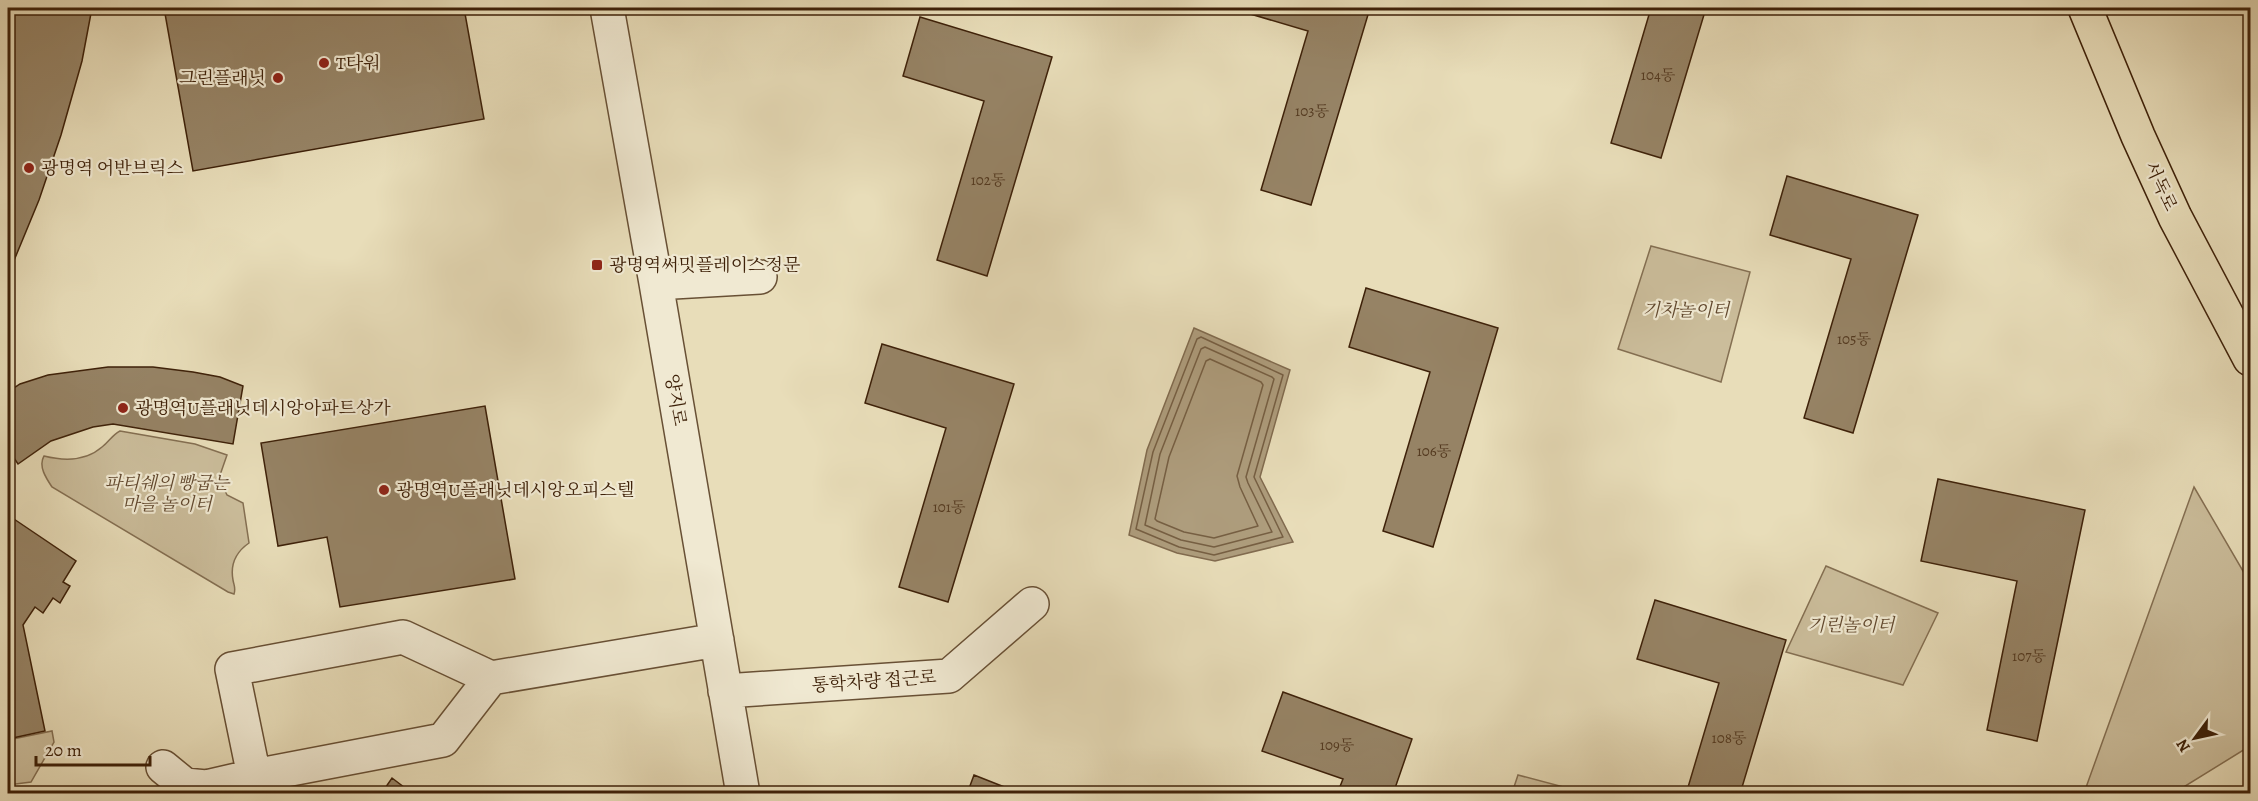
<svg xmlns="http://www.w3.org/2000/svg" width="2258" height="801" viewBox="0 0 2258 801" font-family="Alegreya,'Noto Serif KR',serif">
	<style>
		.green { fill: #cbbd9b; stroke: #846f52; stroke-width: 1.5 }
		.water { fill: #ae9d7d; stroke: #816b4f; stroke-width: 1.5 }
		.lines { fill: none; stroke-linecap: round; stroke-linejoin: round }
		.shore { stroke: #765f43; stroke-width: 1.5 }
		.building { fill: #968365; stroke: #3e2109; stroke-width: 1.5 }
		.minor-casing { stroke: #685035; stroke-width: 36 }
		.major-casing { stroke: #3e2109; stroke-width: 36 }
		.minor { stroke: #f0e9d2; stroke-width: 33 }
		.major { stroke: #e8ddb9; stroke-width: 33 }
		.poi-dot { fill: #8f2418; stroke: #f0e9d2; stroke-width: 2 }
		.labels { text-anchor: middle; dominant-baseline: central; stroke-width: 4.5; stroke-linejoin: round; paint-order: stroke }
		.number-label { font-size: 15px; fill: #543a20 }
		.poi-label { font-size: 18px; fill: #3e2109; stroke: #f0e9d2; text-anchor: start }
		.street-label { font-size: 18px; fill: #3e2109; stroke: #f0e9d2 }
		.park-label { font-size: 18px; font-style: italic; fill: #61482e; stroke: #f0e9d2 }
	</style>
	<rect width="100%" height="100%" fill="#e8ddb9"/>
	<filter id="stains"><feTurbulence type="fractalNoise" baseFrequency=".00333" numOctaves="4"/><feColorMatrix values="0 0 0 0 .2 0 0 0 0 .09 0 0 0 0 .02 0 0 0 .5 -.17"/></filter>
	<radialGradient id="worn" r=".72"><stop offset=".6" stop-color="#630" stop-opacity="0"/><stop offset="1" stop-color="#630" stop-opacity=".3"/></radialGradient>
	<path class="green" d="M1651,246l99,26 -29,110 -103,-33z
		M120,431l75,13 32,11 -8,23 8,17 16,8 6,40c-13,9 -19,21 -16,37 1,6 3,8 1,14l-6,-2 -176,-105c-6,-9 -14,-21 -8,-31 20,5 41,6 58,-9 7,-5 10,-12 18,-16z
		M2194,487l56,96v163l-76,47h-90z
		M1826,566l112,47 -35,72 -117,-33z
		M52,731l2,11 -23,40 -23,3v-45z
		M1518,775l68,18h-74z"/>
	<path class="water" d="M1194,328l96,42 -30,107 33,65 -78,19 -38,-8 -48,-18 18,-85z"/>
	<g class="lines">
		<path class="shore" d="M1201,337l82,38 -29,102 29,60 -69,18 -35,-8 -43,-18 17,-77 44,-113z
			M1205,347l67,30 2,2 -28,98 2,6 24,49 -58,15 -33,-7 -36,-15 15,-71 41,-105z
			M1210,359l51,23 2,3 -26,91 3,11 18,39 -44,12 -30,-6 -27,-11 -2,-2 14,-62 37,-96z"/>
	</g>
	<path class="building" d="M8,8h84l-10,53 -21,74 -22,65 -31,75z
		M164,8h300l20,111 -291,52z
		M1230,8h140l-59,197 -50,-15 47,-159z
		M1651,8h55l-45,150 -50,-15z
		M920,17l132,40 -65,219 -50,-16 47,-159 -81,-25z
		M1787,176l131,39 -65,218 -49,-15 47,-159 -81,-24z
		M1366,288l132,40 -65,219 -50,-16 47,-159 -81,-25z
		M882,344l132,40 -66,218 -49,-15 47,-159 -81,-25z
		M108,367h45l40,5 27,5 23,9 -10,58 -120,-20 -20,3 -42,14 -33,23 -10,-15v-57l12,-8 28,-9z
		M485,406l30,173 -175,28 -13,-70 -49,9 -17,-103z
		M1938,479l147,31 -48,231 -50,-11 30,-149 -96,-20z
		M8,515l68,46 -13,21 7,4 -10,17 -7,-5 -10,15 -8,-6 -12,18 22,106 -37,8v-111l5,-1 -5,-3z
		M1655,600l131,40 -46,154h-54l33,-111 -82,-24z
		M1283,692l129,47 -19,55h-56l6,-15 -81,-28z
		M974,775l48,19h-55z
		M392,778l21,16h-32z"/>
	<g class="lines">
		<g class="minor-casing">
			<path id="minor" d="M607,8l49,275 87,511
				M656,283l104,-6
				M725,691l224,-15 83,-72
				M163,767l22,18 21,2 48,-11 189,-36 48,-62 226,-38
				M254,776l-22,-107 171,-32 88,41"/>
		</g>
		<g class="major-casing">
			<path id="major" d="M2085,8l53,128 37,81 75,142"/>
		</g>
		<use href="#minor" class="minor"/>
		<use href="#major" class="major"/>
	</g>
	<g class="poi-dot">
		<circle cx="324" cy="63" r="6"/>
		<circle cx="278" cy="78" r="6"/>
		<circle cx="29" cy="168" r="6"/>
		<rect x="591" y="259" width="12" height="12" rx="3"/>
		<circle cx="123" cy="408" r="6"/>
		<circle cx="384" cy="490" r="6"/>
	</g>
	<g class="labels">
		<g class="number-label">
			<text x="1658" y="75">104동</text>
			<text x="1312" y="111">103동</text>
			<text x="988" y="180">102동</text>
			<text x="1854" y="339">105동</text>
			<text x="1434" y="451">106동</text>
			<text x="949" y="507">101동</text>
			<text x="2029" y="656">107동</text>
			<text x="1729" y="738">108동</text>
			<text x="1337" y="745">109동</text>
		</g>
		<g class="poi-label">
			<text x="336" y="63">T타워</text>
			<text x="266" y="78" text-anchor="end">그린플래닛</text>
			<text x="41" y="168">광명역 어반브릭스</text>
			<text x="609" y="265">광명역써밋플레이스정문</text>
			<text x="135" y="408">광명역U플래닛데시앙아파트상가</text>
			<text x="396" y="490">광명역U플래닛데시앙오피스텔</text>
		</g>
		<g class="street-label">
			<text transform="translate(2161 186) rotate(65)">서독로</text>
			<text transform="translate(676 400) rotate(80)">양지로</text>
			<text transform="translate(874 681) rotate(-4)">통학차량 접근로</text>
		</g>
		<g class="park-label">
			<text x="1686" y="310">기차놀이터</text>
			<text x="167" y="483">파티쉐의 빵굽는<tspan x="167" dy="21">마을 놀이터</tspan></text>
			<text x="1851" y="625">기린놀이터</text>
		</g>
	</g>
	<rect width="2258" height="801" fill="none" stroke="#e8ddb9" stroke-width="30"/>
	<rect x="9" y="9" width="2240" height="783" fill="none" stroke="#3e2109" stroke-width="3"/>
	<rect x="15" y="15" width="2228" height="771" fill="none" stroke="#3e2109" stroke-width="1.5"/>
	<g transform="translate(2195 738) rotate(237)" stroke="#f0e9d2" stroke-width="4.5" paint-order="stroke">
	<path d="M0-4.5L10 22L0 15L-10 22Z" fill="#3e2109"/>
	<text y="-9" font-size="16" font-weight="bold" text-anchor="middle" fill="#3e2109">N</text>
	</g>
	<path d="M36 756v9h114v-9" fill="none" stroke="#3e2109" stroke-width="3"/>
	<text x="45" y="756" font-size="18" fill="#3e2109" stroke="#f0e9d2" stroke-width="4.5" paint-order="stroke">20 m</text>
	<rect width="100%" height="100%" filter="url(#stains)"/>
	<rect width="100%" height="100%" fill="url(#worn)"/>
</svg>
